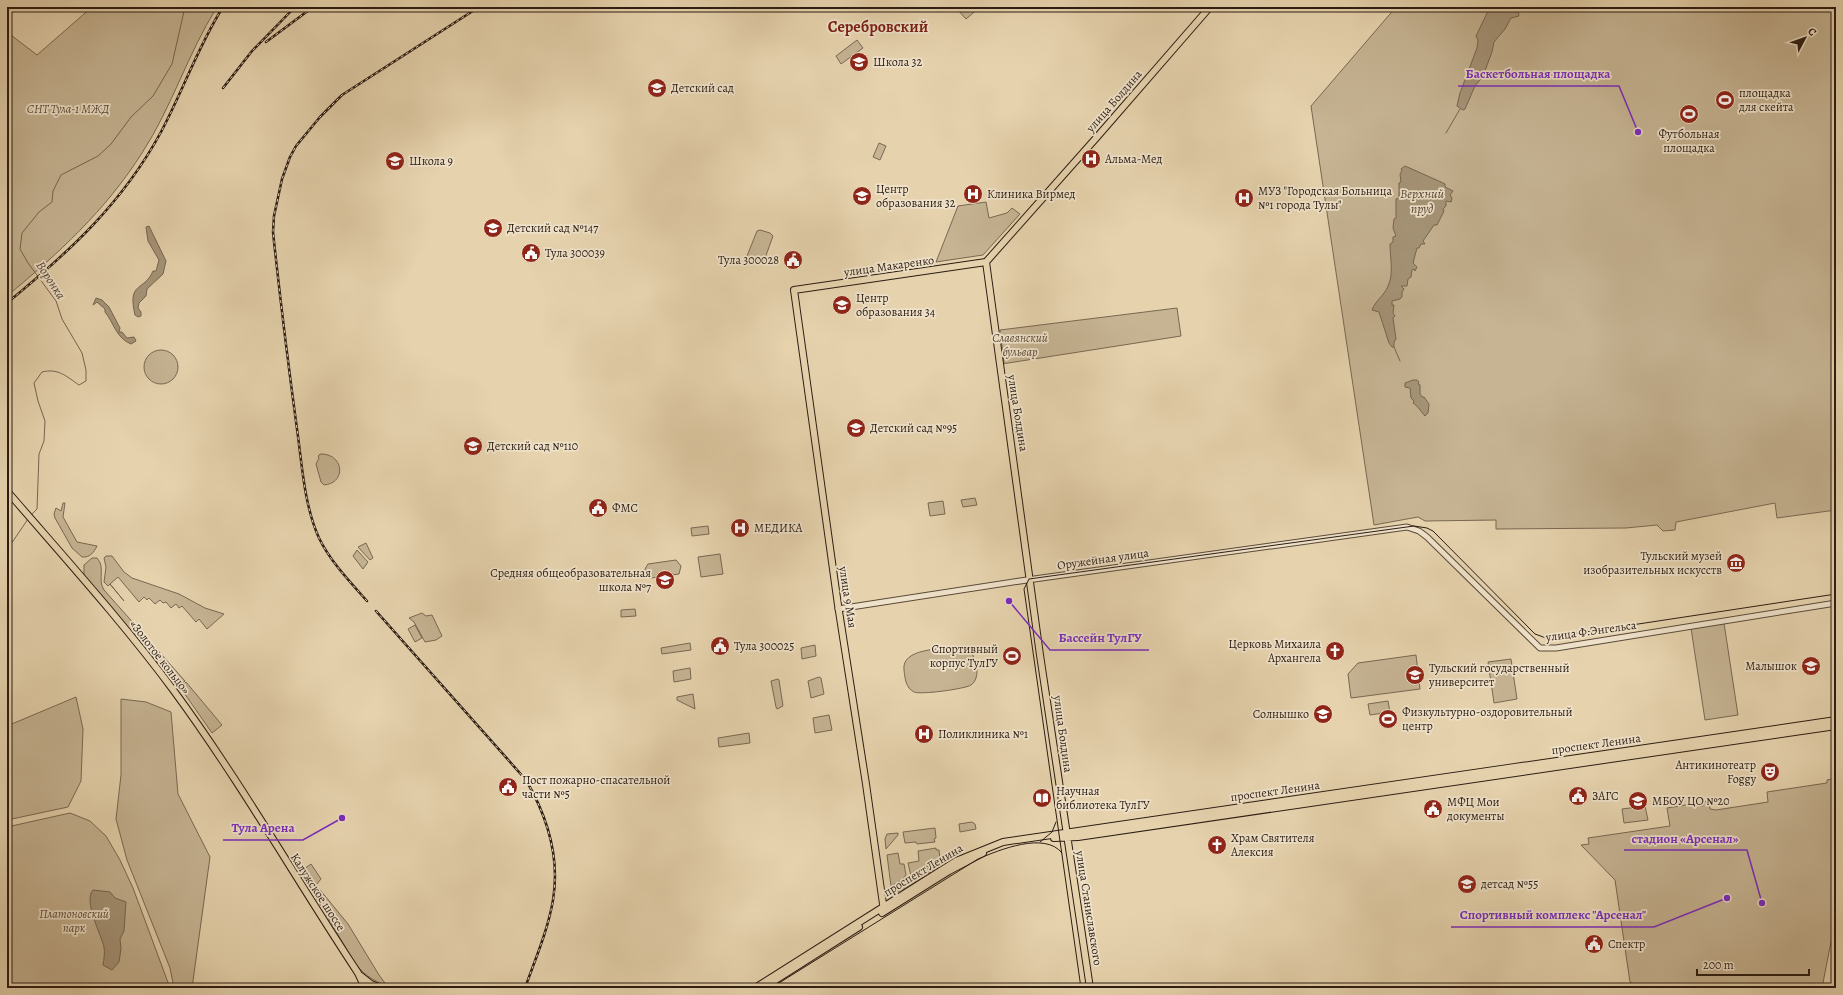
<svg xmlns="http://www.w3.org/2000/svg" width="1843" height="995" viewBox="0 0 1843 995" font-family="Alegreya,serif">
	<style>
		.green { fill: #c6b493; stroke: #786852 }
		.water { fill: #a69579; stroke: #756550 }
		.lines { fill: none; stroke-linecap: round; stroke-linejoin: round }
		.stream { stroke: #756550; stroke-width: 1 }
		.minor-casing { stroke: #5a4a39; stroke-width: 7 }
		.major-casing { stroke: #2b1c12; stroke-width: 8 }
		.minor { stroke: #efe2ca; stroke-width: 5 }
		.major { stroke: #e6d3ae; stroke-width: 6 }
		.tram { stroke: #2b1c12; stroke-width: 1 }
		.rail-casing { stroke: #2b1c12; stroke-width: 2.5 }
		.rail { stroke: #efe2ca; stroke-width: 1; stroke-dasharray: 3; stroke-linecap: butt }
		.labels { text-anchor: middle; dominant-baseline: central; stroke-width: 3.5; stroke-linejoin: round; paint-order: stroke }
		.poi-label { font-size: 12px; fill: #2b1c12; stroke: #efe2ca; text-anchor: start }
		.street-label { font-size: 12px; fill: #2b1c12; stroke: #efe2ca }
		.park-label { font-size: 12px; font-style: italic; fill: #5a4a39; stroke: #efe2ca }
		.water-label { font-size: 13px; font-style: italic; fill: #564636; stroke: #efe2ca }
		.district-label { font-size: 16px; font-weight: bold; fill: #7a1f14; stroke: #efe2ca }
		.leader { fill: none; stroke: #7b2cbf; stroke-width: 1.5 }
		.callout-dot { fill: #7b2cbf; stroke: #efe2ca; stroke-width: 1.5 }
		.callout-label { font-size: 13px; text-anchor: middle; font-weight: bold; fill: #7b2cbf; stroke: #efe2ca; stroke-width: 3.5; stroke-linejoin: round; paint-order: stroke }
	</style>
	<rect width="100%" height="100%" fill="#e6d3ae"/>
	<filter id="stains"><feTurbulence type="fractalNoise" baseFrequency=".005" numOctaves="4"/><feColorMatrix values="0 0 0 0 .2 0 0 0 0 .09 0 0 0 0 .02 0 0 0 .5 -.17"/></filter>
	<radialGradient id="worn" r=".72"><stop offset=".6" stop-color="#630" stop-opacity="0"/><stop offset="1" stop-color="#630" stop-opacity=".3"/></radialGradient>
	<path class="green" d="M92,7h125c-29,46 -45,100 -75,146 -37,58 -83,100 -135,143v-264l30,23z
		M959,7h21l-14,12 -9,-10z
		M1396,7h440v503l-59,8 -2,-15 -99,19 -1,8 -12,1 -6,-6 -31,3 -130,1v-9l-71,1 -7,-4 -44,8 -63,-419z
		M857,40l6,8 -22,16 -5,-8z
		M879,143l7,3 -6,14 -7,-3z
		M986,202l3,16 18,-5 5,-5 8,6 -37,41 -47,7 22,-56z
		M760,230l10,3 3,3 -9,25 -2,2 -14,-5 -1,-2 10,-25z
		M1177,308l4,28 -179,28 2,-1 -4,-33z
		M144 367a17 17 0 1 1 34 0a17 17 0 1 1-34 0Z
		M320,454c24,-1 27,29 4,31l-3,-3 -5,-18 3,-6 -1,-2z
		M975,498l2,7 -14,2 -2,-7z
		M943,501l2,13 -15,2 -2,-13z
		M63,503h2l-2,14 14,25 20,4c-3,6 -7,12 -15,11l-10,-9 -17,-30 -1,-4 2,-6 5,3z
		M708,526l1,8 -17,2 -1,-8z
		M366,543l7,15 -3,2 -12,-13z
		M357,550l11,12 -5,7 -10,-13z
		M720,554l3,20 -22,3 -3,-20z
		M106,556h6l12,16 8,6 47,16 26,14 19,6 -17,15 -8,-10 -3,3 -14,-16 -3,2 -3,-4 -5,4 -5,-6 -3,1 -3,-3 -5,4 -6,-6 -2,2 -3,-3 -5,5 -21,-25 -8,7 14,17 -14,-17 -2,2 -4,-4 2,-15 -2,-9z
		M92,558h5c9,10 0,21 7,32l81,91 -7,6 -94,-112v-10z
		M676,560l5,6 -2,8 -28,4 -5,-1 -1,-8 3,-5z
		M635,609l1,7 -15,1v-7z
		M422,613l4,3 6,-1 10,21 -6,4 -11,2 -11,-20 -5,-4z
		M1724,623l14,92 -33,5 -14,-92z
		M415,625l7,13 -7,4 -7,-13z
		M690,643l1,7 -29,4 -1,-6z
		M815,645l1,11 -14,3 -1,-11z
		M957,647l13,4c7,8 11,27 1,34 -6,4 -51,10 -57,7 -8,-4 -9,-13 -10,-22 -3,-22 38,-21 53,-23z
		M1416,655l4,34 -69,9 -3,-24 10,-11z
		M1511,659l6,40 -23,4 -6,-41z
		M690,668l1,11 -17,3 -1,-11z
		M819,677l2,1 3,16 -13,4 -3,-17z
		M778,679l1,1 4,26 -6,3 -1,-2 -5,-26z
		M186,682l36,43 -10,8 -30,-43 -1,-3z
		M693,694l2,15 -18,-9v-3z
		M76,697l7,32 -2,52 -13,26 -61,13v-94z
		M121,699l25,3 25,10 7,82 32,63 -18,131h-18l-4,-20 -43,-108 -11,-41 5,-44z
		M1388,701l2,11 -20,3 -2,-11z
		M829,715l3,15 -17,3 -2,-15z
		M749,733l1,10 -31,4 -1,-9z
		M1836,778v138l-14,72h-187l-1,-4 -4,-2 -15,-102 -34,-35 8,-1 -1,-6 82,-12 -3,-18 31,-5v3h5v-4l6,-1 1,8 6,1 52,-8 -1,-10 60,-9v-3z
		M1645,806l3,14 -24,3 -2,-14z
		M70,813l20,8 16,15 14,24 13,28 37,100h-163v-161z
		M972,822l3,2 1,5 -16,3 -1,-8z
		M935,828l1,10 -2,1 1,3 -18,2 -1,-2 -11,1 -2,-11z
		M898,833v2l-12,14 -1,-10 2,-5z
		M936,848v2h3l1,9 -29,17 -3,-13 11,-2 -1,-10z
		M898,853l2,11h4l2,11 -4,5 -11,6 -4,-31z
		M941,861l-4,7 -36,23h-5l-4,-3z
		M311,864l10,15 -5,6 32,39 31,51 8,11c-15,-6 -25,-12 -34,-26l-51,-86 2,-5z"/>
	<path class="water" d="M1495,7h29l-6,3 1,6 -8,2 -6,11 -11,13 -2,10 -9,24 -8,10 -10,23 -2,1 -6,-4 3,-13 17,-45 1,-8 -2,-4 13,-27 2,2z
		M1405,166l36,16 4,2v3l8,4 -3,4 2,3 -1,4 -5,-1v5l-3,3 1,2 -7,14h-3l-11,16 2,3h-4l-2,4h-2l-4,15 4,4 -2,4 -1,-2 -2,1 -1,7 -3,2 -1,7h-6l3,3 -2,3v5l-2,2 -8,2v4h2l-1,8 2,3 -2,2 3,21 -2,3v5h-2l-3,-4 -10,-31 -7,-2c3,-9 12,-14 16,-24 6,-12 2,-28 2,-42l3,-2v-5l3,-1 -3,-8 1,-9 2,-1v-19l3,-1v-15l2,-1 -1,-8 2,-3 -1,-2z
		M149,226l17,35 -3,13 -16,15 -1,7 -7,7 -1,5 3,4v4l-3,1 -3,-2c-8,-34 9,-23 18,-44h3l3,-11 -11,-19 -2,-14z
		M96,298l6,2 7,7 11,21 -1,4h3l5,6 7,-1 2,4 -5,3c-15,-6 -17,-21 -26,-32v-3l-8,-7 -4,3z
		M1413,380h4l2,2 -1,2 2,1v9l2,3h2l5,7 -1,9 -3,3c-4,-4 -6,-9 -12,-13l1,-2 -3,-3 -1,-10 -5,-1v-4z
		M93,890l17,2 5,6 11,4 -2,29 -4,8 1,10 -2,13 -7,8 -9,-5c1,-6 2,-12 1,-18 -3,-13 -21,-46 -11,-57z"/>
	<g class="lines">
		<path class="stream" d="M1446,133l14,-24
			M1394,347l6,14
			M31,515l6,-6 2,-55 5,-13 1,-20 -7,-20 -4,-18 8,-11c16,-4 24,4 37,13l7,-4v-11l-4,-17 -20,-34 -6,-18 -28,-38 -8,-14 2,-16 17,-21 13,-10 1,-11 8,-16 37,-19 13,-12 20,-27 22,-21 19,-32 13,-57
			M7,550l21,-31"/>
		<g class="minor-casing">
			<path id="minor" d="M838,609l182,-28 387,-54 12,4 8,6 113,111h16l280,-45"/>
		</g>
		<g class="major-casing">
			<path id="major" d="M986,262l54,393 50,333
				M7,491c56,65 116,131 167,200 66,90 122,188 184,282l7,15
				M1054,838l24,-1 758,-111
				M884,911l-18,-127 -28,-179 -44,-315 192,-28 111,-125 113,-130
				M882,913l67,-42 34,-18
				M361,976l10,8 10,4
				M755,988l201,-127 47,-19 833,-122
				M763,988l96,-61"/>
		</g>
		<use href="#minor" class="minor"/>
		<use href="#major" class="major"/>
		<path class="tram" d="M1040,842l12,-10 4,-10
			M771,988l207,-129c21,-9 67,-28 84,-6
			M1081,988l-57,-399 5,-10 385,-53 13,2 6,3 102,103 11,4 290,-44"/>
		<g class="rail-casing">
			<path id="rail" d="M266,42l47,-35
				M223,88l29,-37 43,-44
				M7,303c62,-51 115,-99 154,-171 22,-41 37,-86 62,-125
				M367,601c-17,-19 -37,-40 -48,-63 -15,-33 -17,-74 -22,-109 -9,-66 -17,-131 -24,-197l1,-16 8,-37 8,-22 6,-11 24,-29 22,-22 137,-88
				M376,611l150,169c21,36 34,78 27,120 -5,30 -18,60 -28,88"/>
		</g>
		<use href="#rail" class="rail"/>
	</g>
	<defs>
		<g id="school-disc" transform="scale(1)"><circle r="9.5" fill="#8f2418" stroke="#efe2ca"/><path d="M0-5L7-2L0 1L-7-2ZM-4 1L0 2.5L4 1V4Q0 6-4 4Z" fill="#fff"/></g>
		<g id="stadium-disc" transform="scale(1)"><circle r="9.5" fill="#8f2418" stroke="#efe2ca"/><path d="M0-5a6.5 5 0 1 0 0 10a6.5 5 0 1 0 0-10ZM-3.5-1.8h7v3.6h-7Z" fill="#fff"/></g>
		<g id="hospital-disc" transform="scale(1)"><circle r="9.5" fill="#8f2418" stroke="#efe2ca"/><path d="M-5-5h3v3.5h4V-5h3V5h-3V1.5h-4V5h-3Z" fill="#fff"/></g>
		<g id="civic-disc" transform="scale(1)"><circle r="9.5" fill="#8f2418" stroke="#efe2ca"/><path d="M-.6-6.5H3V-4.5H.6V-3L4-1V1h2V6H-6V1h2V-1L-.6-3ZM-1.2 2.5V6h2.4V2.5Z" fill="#fff"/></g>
		<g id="museum-disc" transform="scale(1)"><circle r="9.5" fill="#8f2418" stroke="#efe2ca"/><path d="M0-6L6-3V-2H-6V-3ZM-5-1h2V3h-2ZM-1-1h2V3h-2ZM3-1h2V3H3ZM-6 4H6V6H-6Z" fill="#fff"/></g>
		<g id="church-disc" transform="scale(1)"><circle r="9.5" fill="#8f2418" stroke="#efe2ca"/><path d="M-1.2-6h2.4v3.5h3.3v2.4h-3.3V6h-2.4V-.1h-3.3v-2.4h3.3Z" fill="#fff"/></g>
		<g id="university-disc" transform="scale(1)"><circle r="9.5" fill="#8f2418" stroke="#efe2ca"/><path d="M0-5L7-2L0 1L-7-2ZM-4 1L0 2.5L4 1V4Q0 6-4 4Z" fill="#fff"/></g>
		<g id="theatre-disc" transform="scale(1)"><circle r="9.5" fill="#8f2418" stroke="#efe2ca"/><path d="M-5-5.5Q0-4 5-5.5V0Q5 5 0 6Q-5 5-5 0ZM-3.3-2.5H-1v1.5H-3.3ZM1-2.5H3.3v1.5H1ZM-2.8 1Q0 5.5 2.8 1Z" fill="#fff"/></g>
		<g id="library-disc" transform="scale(1)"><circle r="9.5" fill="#8f2418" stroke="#efe2ca"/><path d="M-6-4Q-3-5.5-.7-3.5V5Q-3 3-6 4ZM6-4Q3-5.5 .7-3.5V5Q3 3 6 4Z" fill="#fff"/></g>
	</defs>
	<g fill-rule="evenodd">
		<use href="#school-disc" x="859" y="62"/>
		<use href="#school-disc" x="657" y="88"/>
		<use href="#stadium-disc" x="1725" y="100"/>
		<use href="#stadium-disc" x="1689" y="114"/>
		<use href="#hospital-disc" x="1091" y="159"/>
		<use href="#school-disc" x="395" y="161"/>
		<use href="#hospital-disc" x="973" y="194"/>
		<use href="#school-disc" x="862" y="196"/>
		<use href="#hospital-disc" x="1244" y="198"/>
		<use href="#school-disc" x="493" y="228"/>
		<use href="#civic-disc" x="531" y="253"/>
		<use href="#civic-disc" x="793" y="260"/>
		<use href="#school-disc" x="842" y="305"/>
		<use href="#school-disc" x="856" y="428"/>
		<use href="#school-disc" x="473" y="446"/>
		<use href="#civic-disc" x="598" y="508"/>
		<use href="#hospital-disc" x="740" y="528"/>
		<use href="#museum-disc" x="1736" y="563"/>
		<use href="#school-disc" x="665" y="580"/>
		<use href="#civic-disc" x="720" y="646"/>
		<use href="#church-disc" x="1335" y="651"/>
		<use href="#stadium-disc" x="1012" y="656"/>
		<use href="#school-disc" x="1811" y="666"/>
		<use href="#university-disc" x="1415" y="675"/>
		<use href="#school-disc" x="1323" y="714"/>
		<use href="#stadium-disc" x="1388" y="719"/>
		<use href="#hospital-disc" x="924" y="734"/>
		<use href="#theatre-disc" x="1770" y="772"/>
		<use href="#civic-disc" x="508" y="787"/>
		<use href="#civic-disc" x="1578" y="796"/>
		<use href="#library-disc" x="1042" y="798"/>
		<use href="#school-disc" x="1638" y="801"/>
		<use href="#civic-disc" x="1433" y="809"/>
		<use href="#church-disc" x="1217" y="845"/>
		<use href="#school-disc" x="1467" y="884"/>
		<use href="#civic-disc" x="1594" y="944"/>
	</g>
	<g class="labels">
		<g class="poi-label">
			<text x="873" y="62">Школа 32</text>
			<text x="671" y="88">Детский сад</text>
			<text x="1739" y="93">площадка<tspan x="1739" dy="14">для скейта</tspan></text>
			<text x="1689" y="134" text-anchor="middle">Футбольная<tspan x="1689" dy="14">площадка</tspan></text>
			<text x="1105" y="159">Альма-Мед</text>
			<text x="409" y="161">Школа 9</text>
			<text x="876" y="189">Центр<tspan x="876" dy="14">образования 32</tspan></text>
			<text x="1258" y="191">МУЗ "Городская Больница<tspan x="1258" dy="14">№1 города Тулы"</tspan></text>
			<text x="987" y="194">Клиника Вирмед</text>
			<text x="507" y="228">Детский сад №147</text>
			<text x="545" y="253">Тула 300039</text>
			<text x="779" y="260" text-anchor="end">Тула 300028</text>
			<text x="856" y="298">Центр<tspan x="856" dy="14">образования 34</tspan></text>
			<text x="870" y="428">Детский сад №95</text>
			<text x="487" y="446">Детский сад №110</text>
			<text x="612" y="508">ФМС</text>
			<text x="754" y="528">МЕДИКА</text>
			<text x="1722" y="556" text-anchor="end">Тульский музей<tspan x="1722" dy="14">изобразительных искусств</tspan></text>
			<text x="651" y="573" text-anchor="end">Средняя общеобразовательная<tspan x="651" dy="14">школа №7</tspan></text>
			<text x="1321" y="644" text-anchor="end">Церковь Михаила<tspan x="1321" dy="14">Архангела</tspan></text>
			<text x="734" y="646">Тула 300025</text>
			<text x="998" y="649" text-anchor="end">Спортивный<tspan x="998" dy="14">корпус ТулГУ</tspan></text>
			<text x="1797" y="666" text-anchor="end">Малышок</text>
			<text x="1429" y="668">Тульский государственный<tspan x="1429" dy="14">университет</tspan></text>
			<text x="1402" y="712">Физкультурно-оздоровительный<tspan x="1402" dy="14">центр</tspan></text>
			<text x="1309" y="714" text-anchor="end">Солнышко</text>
			<text x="938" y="734">Поликлиника №1</text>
			<text x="1756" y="765" text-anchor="end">Антикинотеатр<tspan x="1756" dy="14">Foggy</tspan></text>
			<text x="522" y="780">Пост пожарно-спасательной<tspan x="522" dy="14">части №5</tspan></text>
			<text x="1056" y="791">Научная<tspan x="1056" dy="14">библиотека ТулГУ</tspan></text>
			<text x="1592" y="796">ЗАГС</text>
			<text x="1652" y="801">МБОУ ЦО №20</text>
			<text x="1447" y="802">МФЦ Мои<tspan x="1447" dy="14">документы</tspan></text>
			<text x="1231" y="838">Храм Святителя<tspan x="1231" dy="14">Алексия</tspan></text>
			<text x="1481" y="884">детсад №55</text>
			<text x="1608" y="944">Спектр</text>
		</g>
		<g class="street-label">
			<text transform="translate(1114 101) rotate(-49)">улица Болдина</text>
			<text transform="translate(889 266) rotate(-8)">улица Макаренко</text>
			<text transform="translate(1018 413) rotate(81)">улица Болдина</text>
			<text transform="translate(1103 559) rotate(-8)">Оружейная улица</text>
			<text transform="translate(848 597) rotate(81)">улица 9 Мая</text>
			<text transform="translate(1591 631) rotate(-8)">улица Ф.Энгельса</text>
			<text transform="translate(160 657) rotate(52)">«Золотое кольцо»</text>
			<text transform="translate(1063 734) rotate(82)">улица Болдина</text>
			<text transform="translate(1596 744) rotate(-8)">проспект Ленина</text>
			<text transform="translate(1275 791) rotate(-8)">проспект Ленина</text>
			<text transform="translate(923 870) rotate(-31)">проспект Ленина</text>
			<text transform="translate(318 892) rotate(57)">Калужское шоссе</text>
			<text transform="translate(1089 908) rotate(81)">улица Станиславского</text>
		</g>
		<g class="park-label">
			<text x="68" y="109">СНТ Тула-1 МЖД</text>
			<text x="1020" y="338">Славянский<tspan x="1020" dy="14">бульвар</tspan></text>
			<text x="74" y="914">Платоновский<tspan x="74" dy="14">парк</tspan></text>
		</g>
		<g class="water-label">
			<text x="1422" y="193">Верхний<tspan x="1422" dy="15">пруд</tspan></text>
			<text transform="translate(51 280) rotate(57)">Воронка</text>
		</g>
		<g class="district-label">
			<text x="878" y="27">Серебровский</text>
		</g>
	</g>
	<path class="leader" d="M1638 132L1619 86H1458M1009 601L1050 650H1149M342 818L303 840H223M1762 903L1747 850H1624M1727 898L1654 927H1451"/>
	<g class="callout-dot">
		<circle cx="1638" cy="132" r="4"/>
		<circle cx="1009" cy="601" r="4"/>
		<circle cx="342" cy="818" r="4"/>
		<circle cx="1762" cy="903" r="4"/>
		<circle cx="1727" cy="898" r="4"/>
	</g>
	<g class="callout-label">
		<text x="1538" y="78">Баскетбольная площадка</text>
		<text x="1100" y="642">Бассейн ТулГУ</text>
		<text x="263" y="832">Тула Арена</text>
		<text x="1685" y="843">стадион «Арсенал»</text>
		<text x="1553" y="919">Спортивный комплекс "Арсенал"</text>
	</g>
	<rect width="1843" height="995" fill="none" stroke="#e6d3ae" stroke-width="24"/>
	<rect x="8" y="8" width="1827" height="979" fill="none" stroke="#2b1c12" stroke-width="2"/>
	<rect x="12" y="12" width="1819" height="971" fill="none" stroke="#2b1c12"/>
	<g transform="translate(1805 38) rotate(49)" stroke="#efe2ca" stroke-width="3" paint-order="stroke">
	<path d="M0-3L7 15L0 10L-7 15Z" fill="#2b1c12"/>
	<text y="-6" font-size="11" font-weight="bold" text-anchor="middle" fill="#2b1c12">С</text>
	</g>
	<path d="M1697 969v6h112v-6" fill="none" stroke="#2b1c12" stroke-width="2"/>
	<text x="1703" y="969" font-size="12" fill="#2b1c12" stroke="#efe2ca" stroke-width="3" paint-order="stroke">200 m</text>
	<rect width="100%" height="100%" filter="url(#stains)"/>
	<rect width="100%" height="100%" fill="url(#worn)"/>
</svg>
